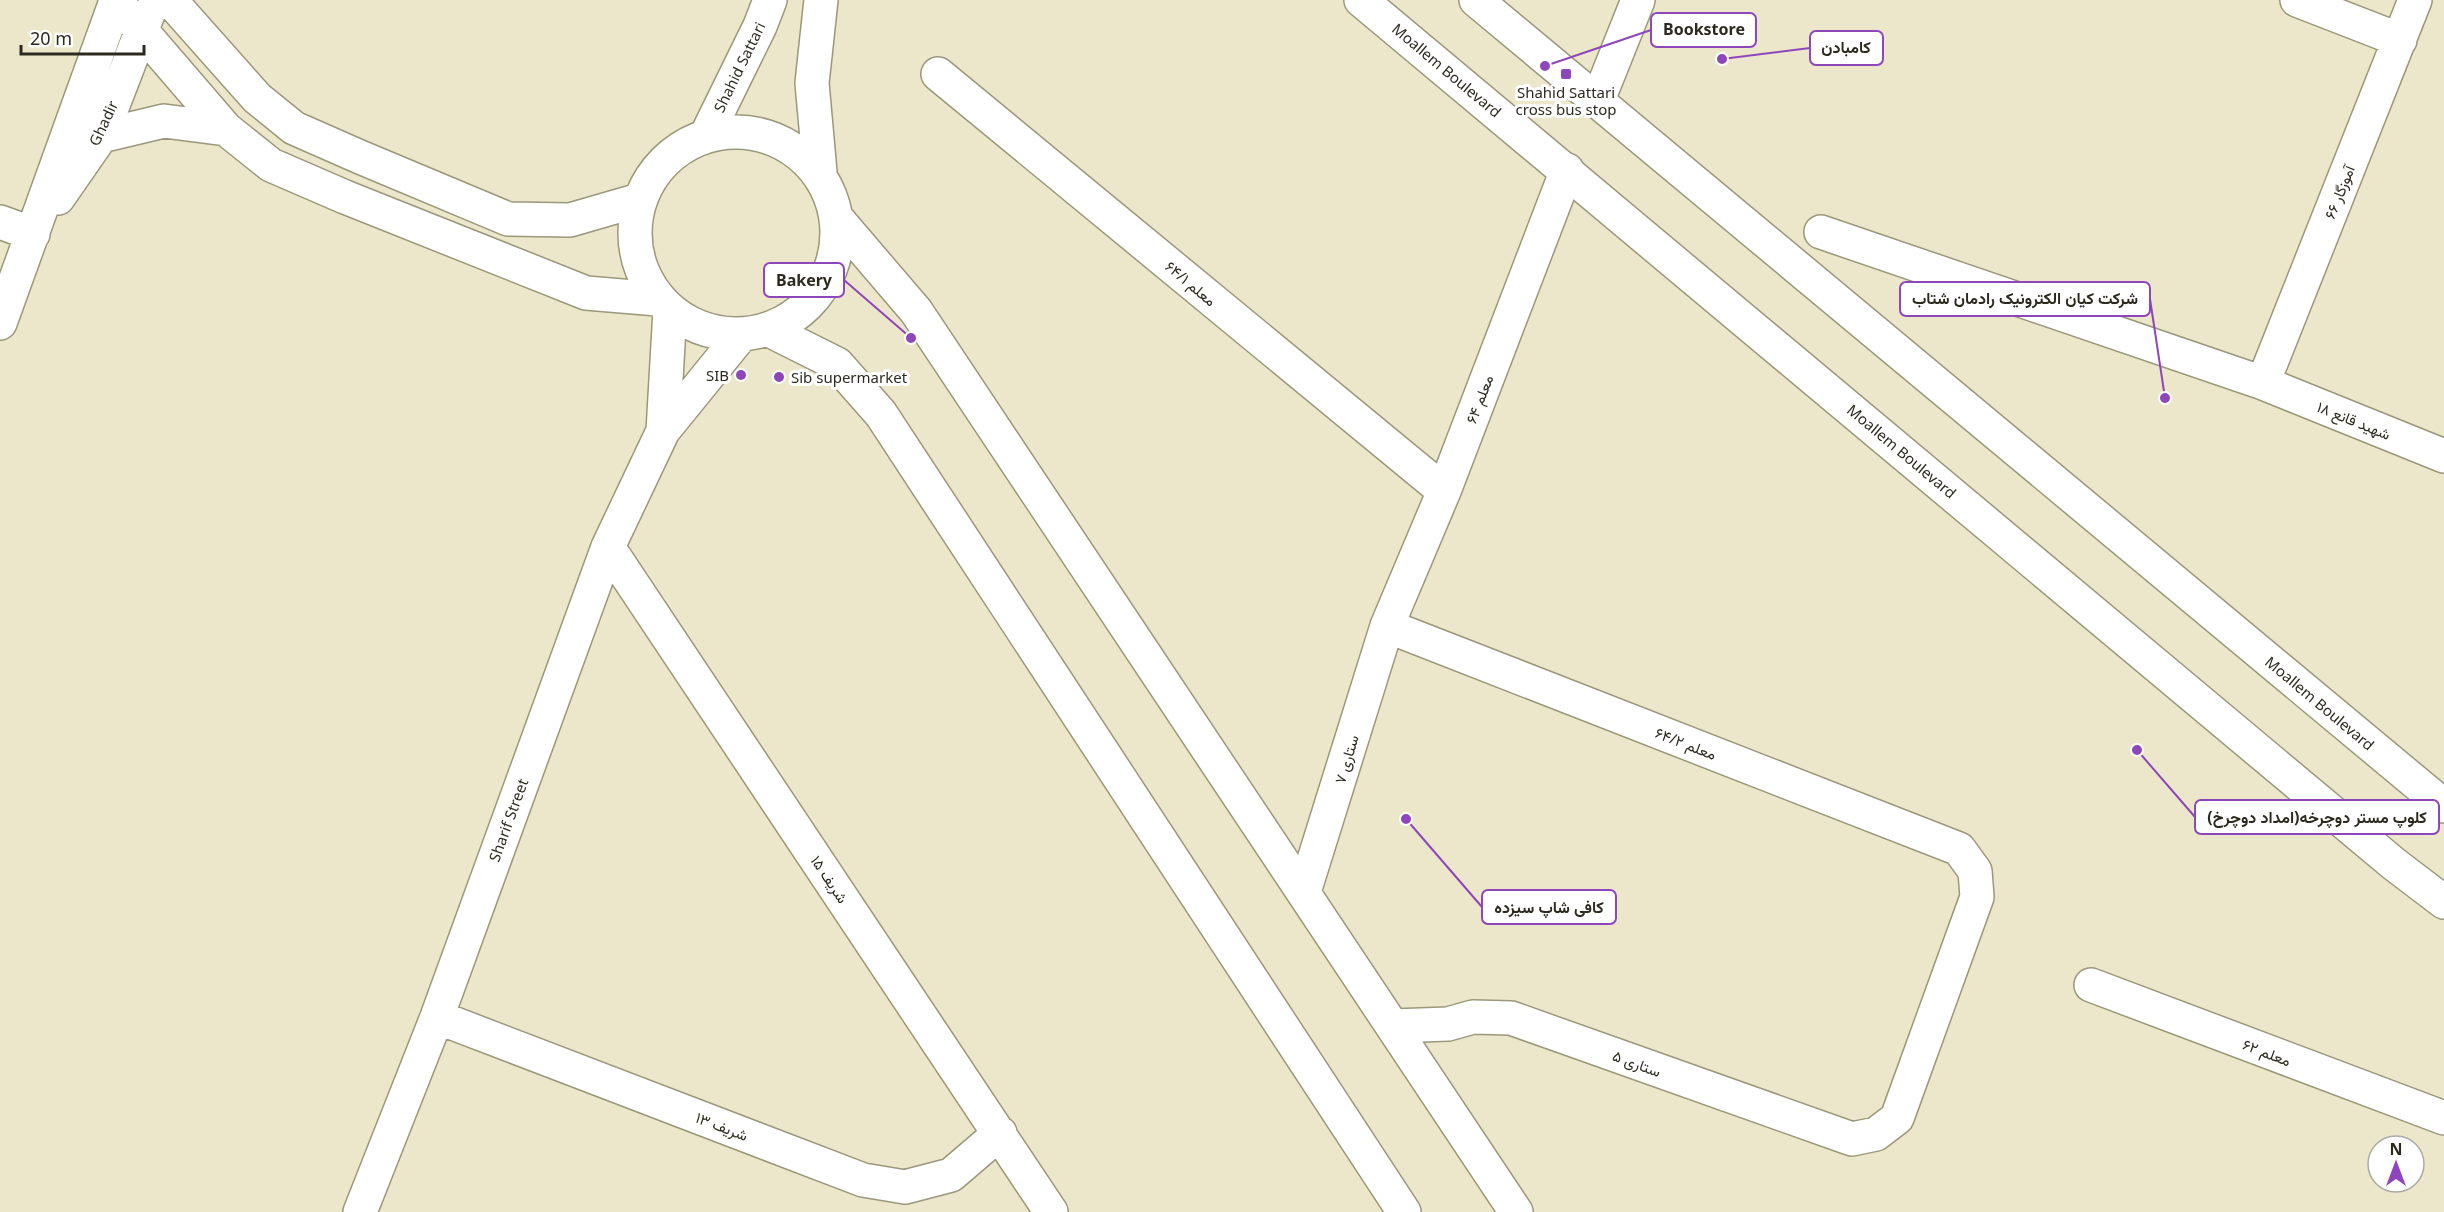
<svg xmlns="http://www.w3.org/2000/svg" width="2444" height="1212" viewBox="0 0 2444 1212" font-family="'Noto Sans',Vazirmatn,sans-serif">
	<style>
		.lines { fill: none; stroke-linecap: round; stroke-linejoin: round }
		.minor-casing { stroke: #9b977b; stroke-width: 36 }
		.major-casing { stroke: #9b977b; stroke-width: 36 }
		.minor { stroke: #fff; stroke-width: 33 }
		.major { stroke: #fff; stroke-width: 33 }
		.poi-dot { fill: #8d47bb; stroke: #fff; stroke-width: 2 }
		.labels { text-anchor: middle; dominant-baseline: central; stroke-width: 6; stroke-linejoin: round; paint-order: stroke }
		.street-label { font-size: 15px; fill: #2c2a1f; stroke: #fff }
		.poi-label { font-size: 15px; fill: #2c2a1f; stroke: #fff }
		.leader { fill: none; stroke: #8d47bb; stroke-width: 2 }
		.callout-dot { fill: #8d47bb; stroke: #fff; stroke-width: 2 }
		.callout { fill: #fff; stroke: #8d47bb; stroke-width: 2 }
		.callout-label { font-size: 16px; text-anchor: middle; font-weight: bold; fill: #2c2a1f }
	</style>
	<rect width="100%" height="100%" fill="#ece7ca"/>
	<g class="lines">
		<g class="minor-casing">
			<path id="minor" d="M115,0l111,129 45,36 74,32 241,96 72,6
				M170,0l87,98 37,30 66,29 148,62 62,1 69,-20
				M2297,0l103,40
				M938,74l506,417
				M1598,100l40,-100
				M635 233a101 101 0 1 1 202 0a101 101 0 1 1-202 0Z
				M707,134l53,-108 10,-26
				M101,136l63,-15 62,8
				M820,172l-8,-89 9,-83
				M58,198l43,-62 47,-122
				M839,221l77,90 600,901
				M0,222l33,12
				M1821,232l442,151 181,73
				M0,323l116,-322 2,-1
				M769,330l68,34 44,50 523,798
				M2263,383l152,-383
				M663,431l7,-121
				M608,547l443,665
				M1387,626l572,223 16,22 2,26 -80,221 -21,16 -24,5 -341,-121 -38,-1 -25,7 -55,2
				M1304,892l83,-266 57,-135 123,-321
				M2091,985l353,133
				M437,1017l426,163 42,7 46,-12 49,-42
				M360,1212l77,-195 171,-470 55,-116 78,-96"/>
		</g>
		<g class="major-casing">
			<path id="major" d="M1361,0l1033,864 50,38
				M1476,0l968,806"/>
		</g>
		<use href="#minor" class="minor"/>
		<use href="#major" class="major"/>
	</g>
	<g class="poi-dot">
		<rect x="1560" y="68" width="12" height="12" rx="3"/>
		<circle cx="741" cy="375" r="6"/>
		<circle cx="779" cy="377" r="6"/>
	</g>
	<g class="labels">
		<g class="street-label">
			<text transform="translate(739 67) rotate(-64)">Shahid Sattari</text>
			<text transform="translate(1447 70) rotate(40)">Moallem Boulevard</text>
			<text transform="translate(103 123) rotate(-65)">Ghadir</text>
			<text transform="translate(2339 192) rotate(-68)">آموزگار ۶۶</text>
			<text transform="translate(1191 283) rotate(40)">معلم ۶۴/۱</text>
			<text transform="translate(1479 399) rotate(-69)">معلم ۶۴</text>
			<text transform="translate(2354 420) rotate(22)">شهید قانع ۱۸</text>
			<text transform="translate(1902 451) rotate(40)">Moallem Boulevard</text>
			<text transform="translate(2320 703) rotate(40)">Moallem Boulevard</text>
			<text transform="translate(1686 743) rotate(21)">معلم ۶۴/۲</text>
			<text transform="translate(1346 759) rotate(-73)">ستاری ۷</text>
			<text transform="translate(508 820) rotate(-70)">Sharif Street</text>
			<text transform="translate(830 879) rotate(56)">شریف ۱۵</text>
			<text transform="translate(2267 1052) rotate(21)">معلم ۶۲</text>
			<text transform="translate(1637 1063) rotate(20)">ستاری ۵</text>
			<text transform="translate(722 1126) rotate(21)">شریف ۱۳</text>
		</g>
		<g class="poi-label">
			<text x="1566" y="92">Shahid Sattari<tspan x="1566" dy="17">cross bus stop</tspan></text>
			<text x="729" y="375" text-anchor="end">SIB</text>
			<text x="791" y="377" text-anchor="start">Sib supermarket</text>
		</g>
	</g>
	<path class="leader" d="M1545 66L1651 30M1722 59L1810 48M911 338L844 280M2165 398L2150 299M2137 750L2195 817M1406 819L1482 907"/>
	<g class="callout-dot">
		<circle cx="1545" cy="66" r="6"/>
		<circle cx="1722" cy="59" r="6"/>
		<circle cx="911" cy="338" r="6"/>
		<circle cx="2165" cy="398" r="6"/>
		<circle cx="2137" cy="750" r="6"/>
		<circle cx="1406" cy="819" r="6"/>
	</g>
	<g class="callout">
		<rect x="1651" y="13" width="105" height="34" rx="6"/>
		<rect x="1810" y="31" width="73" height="34" rx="6"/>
		<rect x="764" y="263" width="80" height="34" rx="6"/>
		<rect x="1900" y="282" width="250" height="34" rx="6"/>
		<rect x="2195" y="800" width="244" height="34" rx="6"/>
		<rect x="1482" y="890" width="134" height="34" rx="6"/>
	</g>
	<g class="callout-label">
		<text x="1704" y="35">Bookstore</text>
		<text x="1846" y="53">کامبادن</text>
		<text x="804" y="286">Bakery</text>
		<text x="2025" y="304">شرکت کیان الکترونیک رادمان شتاب</text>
		<text x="2317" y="823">کلوپ مستر دوچرخه(امداد دوچرخ)</text>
		<text x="1549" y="913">کافی شاپ سیزده</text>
	</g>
	<g transform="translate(2396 1164)"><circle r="28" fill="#ffffff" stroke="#abaaa5" stroke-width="1.5"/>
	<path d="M0-4.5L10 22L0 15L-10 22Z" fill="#8d47bb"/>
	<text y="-9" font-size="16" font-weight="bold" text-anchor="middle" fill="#2c2a1f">N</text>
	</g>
	<path d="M21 45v9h123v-9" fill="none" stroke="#2c2a1f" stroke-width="3"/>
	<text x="30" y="45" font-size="18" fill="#2c2a1f" stroke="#ffffff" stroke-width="4.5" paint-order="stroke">20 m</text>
</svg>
